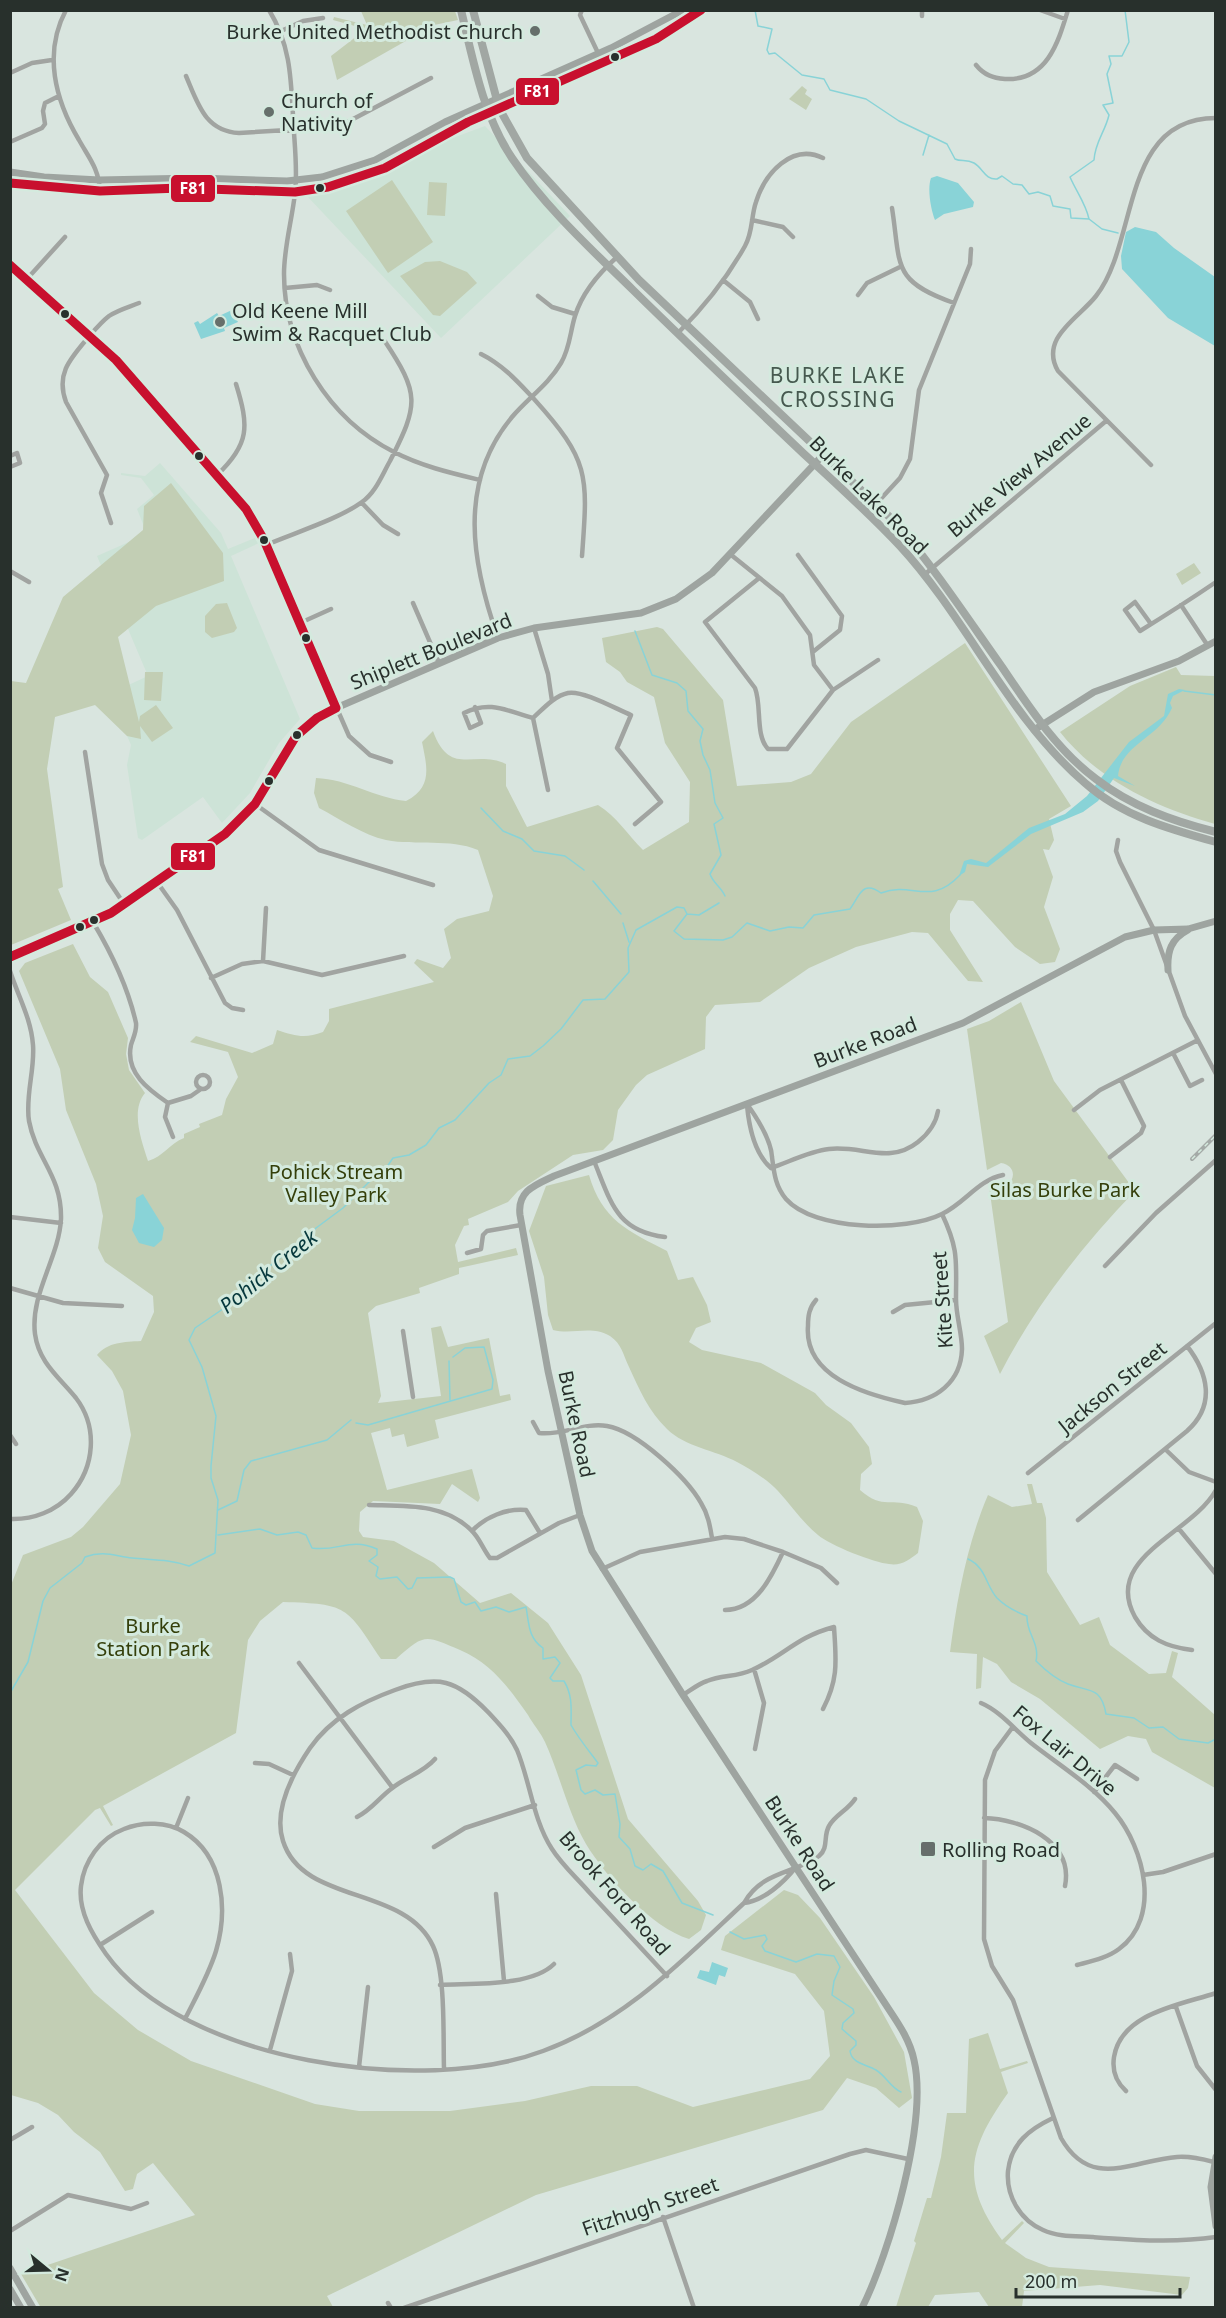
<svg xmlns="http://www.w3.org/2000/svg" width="1226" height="2318" viewBox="0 0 1226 2318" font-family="'Noto Sans',sans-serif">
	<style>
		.built { fill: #cde3d7 }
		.green { fill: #c2ceb4 }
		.water { fill: #89d3d7 }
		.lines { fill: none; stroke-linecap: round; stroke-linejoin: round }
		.stream { stroke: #89d3d7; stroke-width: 1.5 }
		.street { stroke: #a1a4a1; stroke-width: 4.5 }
		.secondary { stroke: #9ea4a0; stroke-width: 7 }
		.primary { stroke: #a1a7a3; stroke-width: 8 }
		.rail-casing { stroke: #a4aaa7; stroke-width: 4 }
		.rail { stroke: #d4eade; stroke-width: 1.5; stroke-dasharray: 4.5; stroke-linecap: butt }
		.bus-1-casing { stroke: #d4eade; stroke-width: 14 }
		.bus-1 { stroke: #c8102e; stroke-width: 9 }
		.poi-dot { fill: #666f6b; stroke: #d4eade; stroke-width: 2 }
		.bus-dot { fill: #28302c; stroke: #d4eade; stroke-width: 2 }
		.labels { text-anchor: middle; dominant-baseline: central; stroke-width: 6; stroke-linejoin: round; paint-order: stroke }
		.poi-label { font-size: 20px; fill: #28302c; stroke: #d4eade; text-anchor: start }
		.street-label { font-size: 20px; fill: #28302c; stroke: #d4eade }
		.park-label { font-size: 20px; fill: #343f0a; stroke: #d4eade }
		.neighbourhood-label { font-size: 21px; letter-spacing: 1.5px; fill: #46594f; stroke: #d4eade }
		.water-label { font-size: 21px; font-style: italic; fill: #06383c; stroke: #d4eade }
		.line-badge { stroke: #d4eade; stroke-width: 2 }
		.badge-label { font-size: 16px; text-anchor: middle; font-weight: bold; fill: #fff }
	</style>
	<rect width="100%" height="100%" fill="#d9e5df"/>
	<path class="built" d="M485,126l85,90 -129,122 -134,-142 23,-3 55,-30z
		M160,463l61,70 7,16 29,-12 2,6 -28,13 69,163 -21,24 -29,50 -28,30 -19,-26 -61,43 -4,-2 -11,-73 4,-20 -22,-51 39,-18 -51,-120 50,-22 -10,-25 17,-14 -13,-17 -20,-3v-2l24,3z"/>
	<path class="green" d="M361,11h94l3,9 -24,5 -97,55 -6,-24 35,-27 -33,-9 1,-3 33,8z
		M802,86l5,4 -2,4 7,5 -6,11 -17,-11z
		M392,180l41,62 -45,31 -42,-62z
		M429,182l18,1 -2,33 -18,-1z
		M440,261l27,11 10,11 -37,33 -7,-1 -33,-39 25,-14z
		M171,483l52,70 1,28 -68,25 -38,31 21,85 1,-6 16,-11 17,23 -21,14 -12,-16 1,13 -14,-3 -32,-31 -40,12 -8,52 16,118 -5,2 13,31 -60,25v-264l15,2 37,-86 80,-67 1,-24z
		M1194,563l7,10 -19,12 -6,-11z
		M227,603l10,25 -3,4 -22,6 -7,-6v-16l11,-12z
		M657,627l6,2 60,71 14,86 54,-4 20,-8 40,-52 114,-79 106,163 -22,13 5,21 -5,10 -6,-1 10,28 -9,30 16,42 -5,13 -15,2 -25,-17 -42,-46 -15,-1 -8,14v16l33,52 -15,-1 -40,-48 -16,-1 -56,15 -47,21 -49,34 -45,3 -9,12 -1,32 -58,26 -11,10 -18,25 -5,30 -10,10 -30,5 -55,36 -10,11 -40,17 1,6 -5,1 -9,19 3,17 58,-14 2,7 -59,13v6l-40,14 1,5 -44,13 -8,7 13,83 -3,7 63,-7 -10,-68 10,-2 7,21 41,-9 11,58 10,-2 1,6 -76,20 4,18 -32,9 -3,-13 -12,3 -2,-9 -19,5 16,57 85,-21 8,29 -2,4 -26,-18 -12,20 -67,-3 -13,11 -1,19 4,6 31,4 40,22 46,40 31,-10 37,30 33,52 47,144 70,82 8,14 -5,15 -12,9c-37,-11 -83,-62 -103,-95 -18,-31 -26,-69 -41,-102 -4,-9 -12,-18 -17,-27 -20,-28 -36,-51 -68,-65 -35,-15 -35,-17 -64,9h-15c-35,-53 -33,-55 -98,-57l-23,19 -12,19 -12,93 -133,73 10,19 -2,1 -11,-18 -5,2 -80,80 79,103 44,37 53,31 124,43 44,7h91l75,-10 66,-15h46l56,21 117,-28 20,-23 -6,-45 -29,-37 -74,-24 4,-14 59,-46 14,5 22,23 54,79 30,55 8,46 -13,10 -23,-20 -29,-10 -24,32 -287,85 -209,101 6,11 -292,1 -20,-34 174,-59 -42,-52 -16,11 -4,15 -8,2 -25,-39 -26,-20 -16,-17 -20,-12 -27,-8v-510l12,-30 48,-18 12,-10 37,-43 11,-49 -8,-44 -11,-20 -15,-16c11,-13 27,-13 44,-14l13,-29 -1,-16 -48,-34 -7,-14 5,-32 -7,-32 -30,-74 -6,-41 -41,-98 6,-8 48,-19 17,33 18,15 20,46 -2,16 3,16 16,23c-15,18 -3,49 3,68 15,-4 22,-18 36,-23v-4l16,-7 -1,-3 23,-9 4,-16 12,-22 -10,-25 -38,-10 6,-6 56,17 21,-9 4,-14c18,6 28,9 46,2l6,-11v-12l105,-27 -20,-19 3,-4 26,9 8,-10 -7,-29 13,-10 32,-8 4,-15 -15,-46c-29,-12 -61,-4 -92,-10 -23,-5 -46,-21 -67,-32l-5,-15 2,-15c32,1 59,20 90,23 27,-14 21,-34 16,-59l11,-11c17,47 41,18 73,33v22l21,41 71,-22c18,11 30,30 45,45l46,-28 1,-40 -25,-39 -11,-46 -27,-15 -7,-10 -14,-10 -4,-24z
		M1176,667l5,8 34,1v148c-58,-16 -117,-44 -155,-92l70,-46z
		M145,672h18l-2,29 -17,-1z
		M1021,1002l33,79 81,110c-53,55 -100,115 -135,183l-16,-38 24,-14 -19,-136h18c10,-9 7,-21 -6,-23l-14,7 -20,-141 22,-8z
		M589,1175c13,45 39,56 78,76l11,29 15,-3 14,28 4,17 -15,6 -7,14 13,8 59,13 54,30 11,12 25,18 18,24 3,17 -11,10 -1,16c24,21 31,6 57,17l6,14 -5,32c-9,7 -17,13 -29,11 -14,-1 -60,-19 -71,-29 -15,-12 -27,-30 -40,-44 -10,-11 -28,-22 -41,-29 -22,-12 -52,-15 -70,-33 -18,-17 -28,-40 -38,-62 -6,-12 -7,-23 -19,-31 -19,-11 -37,-1 -57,-6l-5,-15 -4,-38 -15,-46 17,-45z
		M1027,1484h5l5,19h5l4,15 1,54 33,53 19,-8 11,28 39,29 17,-1 6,-22 6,2 -6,24 43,38v73l-63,-36 -6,-13 -18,-3 -28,13 -60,-50 -29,-17 -14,-18 -14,-7 -2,31 -5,1 1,-35 -27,-2c7,-53 17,-108 38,-157l24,12 20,-3z
		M988,2033l12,36 27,-8 1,2 -27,9 7,21c-40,56 -48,89 -6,147l20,-19 2,2 -19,20 21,15 23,9 141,10 -2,11 -6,7 -82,-10 -76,6 -2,16h-33l-10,-15 -44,3 -7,12h-32l20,-64 -2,-2 13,-43h4l10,-41 6,-44h19l3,-74z"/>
	<path class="water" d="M937,176l21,7 16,19 -1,5 -29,7 -9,6c-4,-10 -8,-31 -4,-42z
		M1135,227l21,5 18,16 41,29v69l-47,-28 -46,-49 -1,-13 5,-24z
		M232,310l6,12 -14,6 1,3 -24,8 -7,-16 4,-2 2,3 17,-11 2,3z
		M1179,689l6,1 -12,6 -3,7 2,5c-14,31 -51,36 -54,68l17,10 -21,-8 -16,23 -15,11 -52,22 -43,33 -21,-3 -2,8 -6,4 5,-15 7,-2 15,4 43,-35 36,-14 22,-18 42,-54 35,-26 4,-22z
		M143,1194l21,34 -2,12 -8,7 -15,-4 -7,-13 3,-12 1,-20z
		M712,1962l16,6 -3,9 -6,-2 -3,10 -19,-7 3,-8 9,2z"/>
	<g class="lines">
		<path class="stream" d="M755,10l3,16 14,3 -5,21 2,4 6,-1 27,22 22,4 6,11 36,9 33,22 48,23 8,15c6,3 11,0 19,4 9,5 11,17 23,16l5,-3 11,8 9,1 7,9 9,-2 12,4 3,10 17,3 1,9 18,1 13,10 16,4
			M923,155l6,-20
			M1089,219c-3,-15 -13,-28 -19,-42l24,-17c1,-18 11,-28 15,-45l-6,-10 10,-2 -6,-29 4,-10 -2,-8h13l7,-14 -4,-32
			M635,631l17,44 25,8 9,8 2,20 15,18 -3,12 3,14 7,15 5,33 8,15 -9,6 7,31 -11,19c3,9 11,13 15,22
			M1184,691l32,4
			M481,808l22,23 19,8 12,12 31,5 19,14
			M593,881l28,33
			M687,914l12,1 20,-12
			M623,923l6,19
			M449,1361l1,39
			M356,1423l12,2 124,-36 1,-9 -9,-33 -19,1 -12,9
			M218,1510l19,-9 7,-31 7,-9 76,-21 24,-20
			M218,1535l42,-6 17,6 21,-3 8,3 6,13c26,4 38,-11 65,1v6l-8,6 9,6 -2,9 4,3 17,-2 11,12 4,-1 5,-10 33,-1 4,2 7,23 5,3 9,-3 6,9 15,-4 13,5 17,-5c3,16 2,31 17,41v11l12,-2 5,6 -10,15 3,3h11c9,15 7,28 7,44 8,14 18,26 27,38l-2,3 -10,-1 -10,5 5,20 4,4 10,-4 8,5 12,-1 5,30 -1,13 11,12 5,17 8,4 8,-6 12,7 19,32 31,12
			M968,1559c18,8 18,27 29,39 8,8 19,14 30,18 -1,17 13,27 9,45 10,10 19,18 32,23 21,8 33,2 38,30l28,4 15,10 14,-1 16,12 29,4 8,-4
			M10,1693l18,-31 15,-61 7,-13 32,-25 3,-6c18,-7 30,-1 47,1 20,2 37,1 57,8l26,-13 3,-53 -7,-22v-12l5,-50 -14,-49 -13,-27 6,-12 44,-30 37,-38 23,-13 17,-19 27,-20 27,-27 12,-7 11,-16 16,-3 17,-10 13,-17 16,-8 34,-37 12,-8 7,-16 22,-3 13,-10 18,-17 22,-29 22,-1 24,-27 -1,-24 8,-18 41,-23 7,1 3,6 -13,17 10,8 39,1 9,-3 15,-14 23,8 19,-4 14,1 11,-13 36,-6c9,-12 12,-30 31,-16 32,-12 49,14 79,-18
			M10,1705v10
			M730,1932l14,7 21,-4 2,4 -5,7 3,5 31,11 21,-8 17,2 6,11 -6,14 -2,14 21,14 1,4 -11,10 -1,6 14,12v4l-6,6c2,13 16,13 26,19 10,6 15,18 25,22"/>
		<path class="street" d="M66,10c-23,43 -11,90 13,130 10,18 20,29 21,51
			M269,10c21,34 22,67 24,106 1,25 5,52 2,77 -3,27 -11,54 -11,81 0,74 45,145 110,178 27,14 57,21 86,28
			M582,10l-2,5 18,38
			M922,10v6
			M1040,10l25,9
			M281,31l22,-10 20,-3
			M976,65c8,10 17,13 29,14 42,2 53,-36 63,-69
			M10,73l22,-10 20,-3
			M186,76c12,28 19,55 53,57l99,-6 93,-49
			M10,142l32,-14 3,-4 -2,-13 2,-8 14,-7
			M892,208c9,57 -1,73 62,95
			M752,220l31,7 10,10
			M10,265l106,95 130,149 11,17 92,210 21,19 21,7
			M26,280l39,-43
			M723,280l27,22 8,17
			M285,288l32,-3 13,5
			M858,295l9,-12 33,-16
			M538,296l14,11 23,7
			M678,333c26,-26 49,-55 67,-87 8,-14 6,-30 11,-44 9,-29 36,-59 67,-44
			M481,354c22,11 37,28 53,45 56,62 54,76 48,157
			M10,456l7,-3 3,10 -10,4
			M1151,465l-93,-94c-19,-33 21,-53 38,-75 43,-54 24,-178 120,-178
			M217,475c33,-31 32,-49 19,-91
			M362,503l21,22 15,9
			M877,503l23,-25 10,-19 9,-69 51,-126 1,-15
			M111,523l-10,-30 6,-18 -41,-73c-10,-27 3,-42 20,-62 7,-8 14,-17 23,-24 9,-6 20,-9 30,-13
			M266,545c28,-12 73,-26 96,-43 14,-10 20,-27 28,-41 29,-57 30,-67 -6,-121
			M730,554l52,42 28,39 4,30 19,25
			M798,555l44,61 -2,14 -26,21
			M10,571l19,11
			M924,575l182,-154
			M758,579l-53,43 50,66c7,18 0,47 13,61h19l46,-59 45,-30
			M413,603l26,60
			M1181,605l27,41
			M300,623l31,-14
			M1151,624l-16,-22 -10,8 15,21c26,-16 51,-32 76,-49
			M534,628l14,46 4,27
			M498,638c-26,-74 -41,-155 14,-221 16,-19 36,-32 49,-54 9,-15 9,-31 14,-47 7,-23 24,-43 42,-59
			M475,707l6,16 -11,5 -6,-15c26,-13 43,-2 69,5
			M85,752l17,112 6,16 16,24
			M548,790l-15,-72c10,-9 21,-22 35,-25 15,-3 48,16 63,22l-14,33 44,54 -26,22
			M255,804l64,46 114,35
			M1118,840l-2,11 4,11 34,68 31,86 31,58
			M157,882l20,28 48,93 7,5 11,2
			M93,922c19,32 35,65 43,101 1,8 -3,15 -5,22 -6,28 18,45 37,58l23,-7 10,-7
			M263,961l3,-53
			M10,971c8,25 21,47 23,74 2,25 -8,51 -4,76 7,38 33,54 32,98 -2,39 -31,75 -26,115 4,29 24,43 41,64 22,29 19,69 -5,96 -15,17 -38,26 -61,25
			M211,978l31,-14 21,-3 59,14 82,-19
			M1173,1053l17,33 12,-6
			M196 1082a7 7 0 1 1 14 0a7 7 0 1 1-14 0Z
			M168,1103l-3,14 8,20
			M747,1104c10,14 24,35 25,53 2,15 3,29 14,42 28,32 120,33 156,15 23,-11 36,-34 61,-39
			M747,1105c2,22 8,49 24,63
			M1074,1110l26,-20 98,-50
			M1110,1157l31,-24 3,-7 -23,-46
			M594,1161c17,41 22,70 71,76
			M771,1168c18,-6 39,-17 58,-19 33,-4 60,16 89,-7 10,-8 18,-19 20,-31
			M10,1217l51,6
			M467,1253l14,-4 2,-14 4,-4 34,-6
			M1105,1266l51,-53 60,-53
			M10,1288l53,15 59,3
			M816,1300c-7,8 -8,16 -8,26 -4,50 56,68 97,77 31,-2 56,-21 57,-54 0,-16 -6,-33 -6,-50 0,-38 3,-49 -14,-85
			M893,1312l12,-7 51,-5
			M403,1331l10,66
			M533,1422l6,11c23,3 45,-11 68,-7 30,5 80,52 94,77 7,11 9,23 11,35
			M10,1435l6,9
			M1165,1449l24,23 27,10
			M1028,1473l188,-150
			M369,1505c36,1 75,-2 102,25 8,7 12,19 19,28h7l62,-35 21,-8
			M1078,1520l109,-89c29,-26 21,-58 0,-85
			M1179,1529l37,45
			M472,1531c13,-14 35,-23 54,-21l14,23
			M602,1569l38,-17 85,-15 19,2 39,13 38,16 16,15
			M725,1610c31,0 47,-34 58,-58
			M1192,1650c-25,-3 -44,-11 -57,-33 -33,-60 57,-83 81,-127
			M299,1663l93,124
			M754,1669l10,34 -9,46
			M683,1695c8,-5 15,-11 24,-14 15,-6 30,-4 45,-11 32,-14 44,-33 82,-43 2,33 5,51 -11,82
			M981,1703c19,8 34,27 50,40 28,22 61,42 84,70 29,35 47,104 4,136 -12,9 -27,12 -42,16
			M1012,1728l-17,23 -10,29 -1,159 8,27 21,34 48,138c30,53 72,22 116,19 13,-1 25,2 37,5
			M255,1763l14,1 24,11
			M1094,1792l21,-27 22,14
			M357,1817c14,-7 22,-19 34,-28 14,-12 32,-16 44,-30
			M984,1818c36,1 90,22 81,68
			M176,1828l12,-30
			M434,1847l31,-19 70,-23
			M1143,1875l20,-3 53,-18
			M496,1894l8,87
			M744,1903c20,-2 40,-21 52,-36
			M100,1945l52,-33
			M440,1985c32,-2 91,2 114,-21
			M1176,2007l21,59 19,24
			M185,2019c11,-22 24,-45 31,-68 12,-41 8,-95 -32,-119 -17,-10 -41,-11 -60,-3 -24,9 -40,32 -43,57 -3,25 11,48 25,68 78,109 317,142 437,97 82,-30 139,-90 201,-148 18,-32 50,-29 75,-47 10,-8 4,-20 10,-30 6,-11 19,-16 26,-27
			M270,2050l22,-79 -2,-17
			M359,2067l9,-80
			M444,2069c-1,-31 2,-95 -11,-123 -28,-61 -130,-41 -150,-105 -10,-31 10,-68 27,-93 21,-30 52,-46 85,-58 43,-16 62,-10 93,22 11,12 22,23 29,38 13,31 16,70 35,99 10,16 25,29 37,43 26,28 52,56 78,84
			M1126,2091c-10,-9 -14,-21 -12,-34 7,-44 66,-52 102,-64
			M1053,2118c-23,11 -42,25 -45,53 -2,25 12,49 35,59 15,7 33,6 49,7 42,3 82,6 124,0
			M10,2140l22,-13
			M663,2217l31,91
			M10,2231l58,-36 63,14 16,-6
			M388,2303l3,5
			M404,2308l446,-154 16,-4 42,9"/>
		<path class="secondary" d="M10,172l34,5 55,3 98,-2 90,3 35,-4 53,-17 70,-38 166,-74 72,-38
			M10,183l90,8 80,-3 115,4 33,-5 57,-19 83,-46 188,-83 46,-29
			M1034,730l60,-38 85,-31 37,-20
			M10,957l101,-44 114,-79 30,-30 41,-68 21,-18 19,-10 162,-70 36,-10 107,-15 35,-14 36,-26 112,-119
			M1168,970c-1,-19 3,-31 20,-40
			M1216,2157l-5,30 5,39
			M10,2268l23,40
			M10,2289l11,19
			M862,2308c28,-56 66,-187 52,-248 -4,-19 -14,-34 -24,-49l-207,-316 -91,-144 -12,-36 -32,-144 -28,-156c-3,-24 15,-30 34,-39l409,-153 162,-86 29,-7 34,-1 28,-8"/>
		<path class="primary" d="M461,10c12,50 22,105 51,148 33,49 79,91 121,132 56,55 114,110 171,164 33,30 66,60 96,92 68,74 108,171 185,237 37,33 84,46 131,59
			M473,10l26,98 28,50 112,122 258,244c38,45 71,95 105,143 27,40 55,83 94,112 35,27 76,42 120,53"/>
		<g class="rail-casing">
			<path id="rail" d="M1192,1159l24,-24"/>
		</g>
		<use href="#rail" class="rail"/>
		<g class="bus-1-casing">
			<path id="bus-1" d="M10,183l90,8 80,-3 115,4 33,-5 57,-19 83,-46 188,-83 45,-29
				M10,265l106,95 130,149 18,31 72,168
				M10,957l101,-44 114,-79 30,-30 41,-68 21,-18 19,-10"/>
		</g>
		<use href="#bus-1" class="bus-1"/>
	</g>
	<g class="poi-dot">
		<circle cx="535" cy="31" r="6"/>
		<circle cx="269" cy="112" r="6"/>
		<circle cx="220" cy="322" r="6"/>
		<rect x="920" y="1841" width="16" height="16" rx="3"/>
	</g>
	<g class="bus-dot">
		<circle cx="615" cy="57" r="5"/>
		<circle cx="320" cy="188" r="5"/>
		<circle cx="65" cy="314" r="5"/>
		<circle cx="199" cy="456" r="5"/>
		<circle cx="264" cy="540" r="5"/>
		<circle cx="306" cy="638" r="5"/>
		<circle cx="297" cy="735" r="5"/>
		<circle cx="269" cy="781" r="5"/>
		<circle cx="94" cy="920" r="5"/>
		<circle cx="80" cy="927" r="5"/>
	</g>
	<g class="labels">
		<g class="poi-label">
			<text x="523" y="31" text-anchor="end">Burke United Methodist Church</text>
			<text x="281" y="100">Church of<tspan x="281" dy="23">Nativity</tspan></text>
			<text x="232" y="310">Old Keene Mill<tspan x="232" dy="23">Swim &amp; Racquet Club</tspan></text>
			<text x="942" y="1849">Rolling Road</text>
		</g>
		<g class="street-label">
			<text transform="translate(1019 475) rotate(-40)">Burke View Avenue</text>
			<text transform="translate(869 495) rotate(45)">Burke Lake Road</text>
			<text transform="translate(431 651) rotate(-22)">Shiplett Boulevard</text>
			<text transform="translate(865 1042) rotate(-21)">Burke Road</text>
			<text transform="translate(942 1300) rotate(-94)">Kite Street</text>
			<text transform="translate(1112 1387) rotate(-39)">Jackson Street</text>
			<text transform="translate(577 1424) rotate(78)">Burke Road</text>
			<text transform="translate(1065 1750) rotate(40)">Fox Lair Drive</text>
			<text transform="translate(800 1843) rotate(57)">Burke Road</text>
			<text transform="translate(615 1893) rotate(49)">Brook Ford Road</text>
			<text transform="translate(650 2206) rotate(-19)">Fitzhugh Street</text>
		</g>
		<g class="park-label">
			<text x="336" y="1171">Pohick Stream<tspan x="336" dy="23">Valley Park</tspan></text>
			<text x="1065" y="1189">Silas Burke Park</text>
			<text x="153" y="1625">Burke<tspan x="153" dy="23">Station Park</tspan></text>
		</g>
		<g class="neighbourhood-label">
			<text x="838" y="375">BURKE LAKE<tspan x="838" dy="24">CROSSING</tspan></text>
		</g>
		<g class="water-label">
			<text transform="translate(268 1271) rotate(-39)">Pohick Creek</text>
		</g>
	</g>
	<g class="line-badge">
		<rect x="515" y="77" width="45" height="29" rx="6" fill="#c8102e"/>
		<rect x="170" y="174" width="46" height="29" rx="6" fill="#c8102e"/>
		<rect x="170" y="842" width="46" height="29" rx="6" fill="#c8102e"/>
	</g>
	<g class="badge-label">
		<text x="537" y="97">F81</text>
		<text x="193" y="194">F81</text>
		<text x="193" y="862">F81</text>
	</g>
	<rect width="1226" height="2318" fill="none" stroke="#28302c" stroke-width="24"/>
	<g transform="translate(48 2270) rotate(109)" stroke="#d4eade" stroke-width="4.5" paint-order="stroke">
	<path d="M0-4.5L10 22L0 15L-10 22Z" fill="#28302c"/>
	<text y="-9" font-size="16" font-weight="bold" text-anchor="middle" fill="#28302c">N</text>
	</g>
	<path d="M1016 2288v9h164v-9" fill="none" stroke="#28302c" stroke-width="3"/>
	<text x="1025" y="2288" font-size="18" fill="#28302c" stroke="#d4eade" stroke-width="4.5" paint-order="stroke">200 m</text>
</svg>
